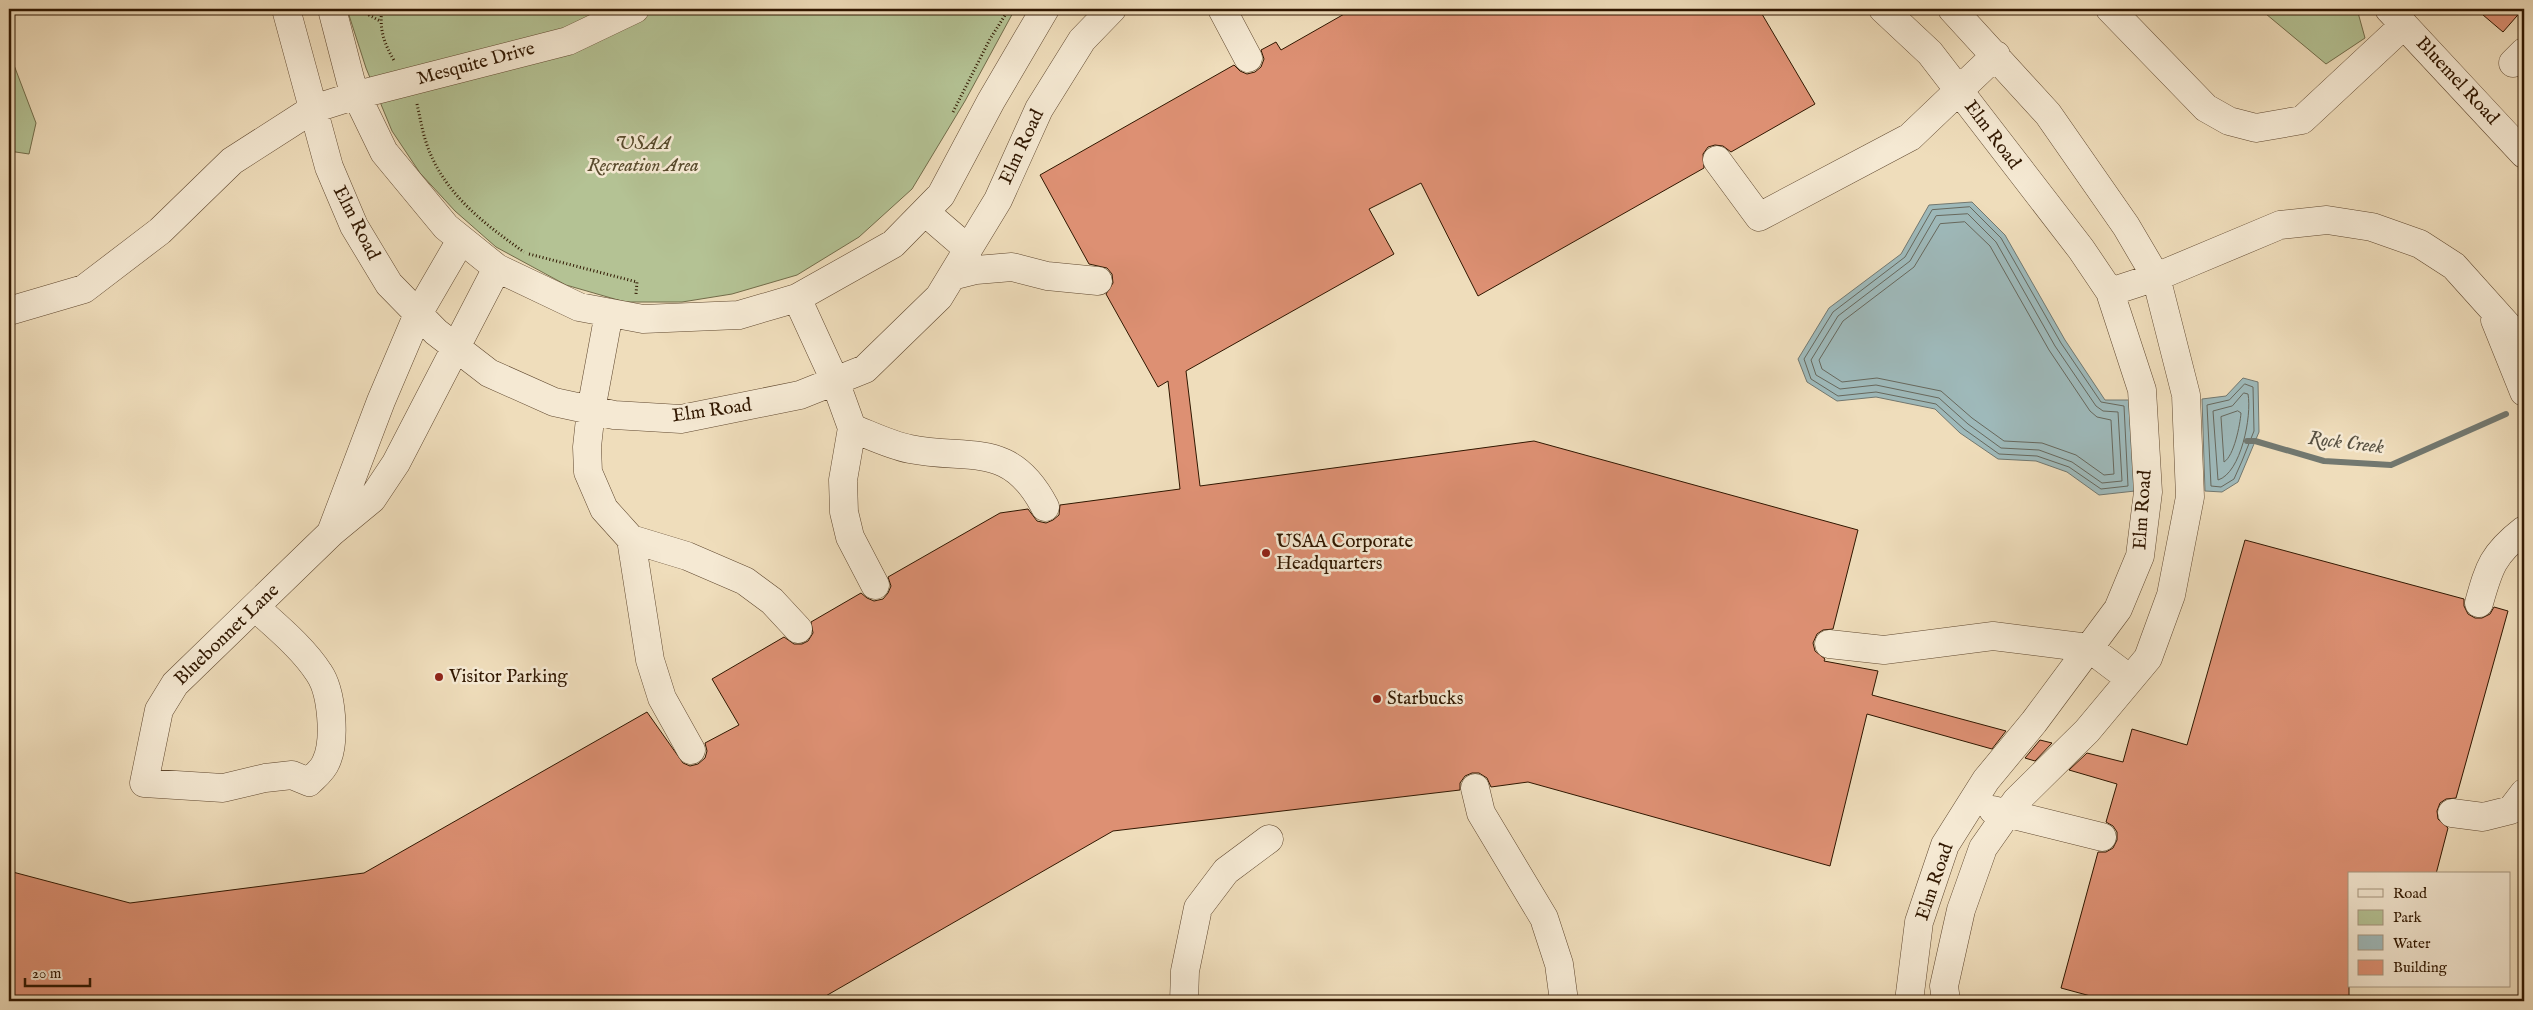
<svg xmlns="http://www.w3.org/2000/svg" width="2533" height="1010" viewBox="0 0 2533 1010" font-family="'IM FELL English',serif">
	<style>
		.green { fill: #b4c294; stroke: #726c4a }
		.water { fill: #9eb9ba; stroke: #727870 }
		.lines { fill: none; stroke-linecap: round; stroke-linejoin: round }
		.shore { stroke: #67685d; stroke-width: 1 }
		.stream { stroke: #727870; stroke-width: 6 }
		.building { fill: #dd9073; stroke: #301700 }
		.minor-casing { stroke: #60482f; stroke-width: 29 }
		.path { stroke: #301700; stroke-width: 3; stroke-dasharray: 1 2.5; stroke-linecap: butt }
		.minor { stroke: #f5e9d3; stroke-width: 28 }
		.poi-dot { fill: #8f2418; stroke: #f5e9d3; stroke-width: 2 }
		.labels { text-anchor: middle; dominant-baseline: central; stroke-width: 5; stroke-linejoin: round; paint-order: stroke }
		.street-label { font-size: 19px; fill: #301700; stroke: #f5e9d3 }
		.park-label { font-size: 19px; font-style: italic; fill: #584a2c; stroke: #f5e9d3 }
		.poi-label { font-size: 19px; fill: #301700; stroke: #f5e9d3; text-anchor: start }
		.water-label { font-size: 20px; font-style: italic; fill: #565041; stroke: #f5e9d3 }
	</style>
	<rect width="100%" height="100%" fill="#efddbb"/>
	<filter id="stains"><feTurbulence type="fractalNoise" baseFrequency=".004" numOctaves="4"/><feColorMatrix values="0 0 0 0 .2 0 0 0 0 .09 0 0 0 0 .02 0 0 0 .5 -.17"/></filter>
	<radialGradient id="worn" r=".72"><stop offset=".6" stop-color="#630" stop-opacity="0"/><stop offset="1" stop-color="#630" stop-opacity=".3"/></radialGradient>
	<path class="green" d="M347,9h668l-50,92 -53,88 -53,48 -62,38 -65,19 -50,8h-57l-59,-17 -70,-38 -41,-36 -35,-38 -28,-42 -26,-63z
		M2260,9h97l8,29 -39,26z
		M9,52l27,71 -7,31 -20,-3z"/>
	<path class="water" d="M1972,202l33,33 60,105 40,60h24l6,91 -36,4 -32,-23 -31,-11 -38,-2 -38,-26 -25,-24 -59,-12 -39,4 -30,-19 -9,-23 31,-51 72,-54 28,-49z
		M2243,378l15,4 1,50 -21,50 -16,10 -17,-1 -3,-92 24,-3z"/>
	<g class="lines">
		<path class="shore" d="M1970,207l31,31 60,105 40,59 23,4 4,80 -27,3 -32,-22 -32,-11 -38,-2 -35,-25 -28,-25 -60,-12 -38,4 -27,-17 -7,-20 29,-47 72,-55 27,-47z
			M1968,214l28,28 59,104 41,60 7,5 15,1 4,69 -20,2 -30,-21 -33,-12 -38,-2 -33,-24 -29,-26 -63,-13 -36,4 -24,-14 -5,-15 27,-44 72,-55 26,-45z
			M1965,222l25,24 59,104 41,61 7,6 14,3 3,54 -10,1 -28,-20 -34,-12 -38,-2 -32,-23 -31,-27 -64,-13 -35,4 -20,-13 -3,-9 24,-39 71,-54 26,-43z
			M2245,384l8,3 1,44 -12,30 -8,18 -13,8 -10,-1 -4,-81 22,-5z
			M2244,393l4,1c4,22 -7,79 -30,86l-5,-69 19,-5z
			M2238,411l3,2c-1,12 -7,43 -17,49l-3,-45z"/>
		<path class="stream" d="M2247,441h8l69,20 67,4 115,-51"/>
	</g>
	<path class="building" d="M1353,9h406l56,95 -84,48 -8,-6 -8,-1 -7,2 -5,7 1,14 -226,128 -57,-113 -52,26 25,45 -208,117 14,115 334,-45 324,89 -25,99 -10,1 -6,4 -4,9 2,8 10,8 -1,2 54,10 -6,24 134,36 -14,18 -125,-35 -37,152 -302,-84 -37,5 -4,-9 -8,-5h-7l-7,3 -5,7v7l-347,41 -296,170h-808v-130l121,32 234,-30 283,-161 36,51 7,3 8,-2 7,-6 2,-7 -2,-8 34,-18 -27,-46 72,-42 10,7h8l6,-3 5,-8 -2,-11 50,-29 6,5 7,3 9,-2 5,-6 3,-7 -3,-9 112,-64 28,-4 9,12 9,2 7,-3 6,-5 1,-10 120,-16 -12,-108 -10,6 -52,-93 7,-11 -1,-9 -5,-6 -18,-4 -49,-89 194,-110 6,6 7,3 8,-2 6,-5 3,-8 -3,-9 15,-8 5,8z
		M2476,9h47l-20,23z
		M2245,540l219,59v7l4,8 7,4h7l8,-4 4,-7 14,4 -52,187 -10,1 -6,4 -3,8 1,8 10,9 -12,46h-87v127h-240l-48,-13 37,-136h8l7,-4 4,-8v-8l-4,-6 -7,-4 11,-38 -48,-14 18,-17 36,9 9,-33 55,16z
		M2040,740l12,3 -17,18 -10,-3z"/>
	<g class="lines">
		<g class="minor-casing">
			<path id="minor" d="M286,9l43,158 25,59 35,58 47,48 53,41 65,29 60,13 67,4 119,-24 65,-26 74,-72 59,-97 41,-91 43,-69 30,-31
				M332,9l20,77 32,66 62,75 51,41 82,39 64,12 96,-4 58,-17 96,-54 48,-49 50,-94 54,-92
				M1222,9l26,49
				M1883,9l47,44 151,196 29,43 32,98 6,102 -8,64 -22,53 -84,113 -48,58 -41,65 -26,77 -10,79
				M2110,9l96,99 23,13 27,7 46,-8 102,-95
				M2389,9l135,145
				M2513,63l11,-11
				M1717,160l42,57 151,-80 86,-82
				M925,212l43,37
				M952,276l24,-6 36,-3 35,9 51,5
				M2110,292l46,-15 124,-52 47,-5 45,7 48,17 34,22 70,78
				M797,298l38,83 17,47 -9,52 1,32 6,25 25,48
				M9,311l75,-22 76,-58 72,-70 81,-52 44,-14 211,-54 67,-32
				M609,313l-18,97 -4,37 1,25 16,37 27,30 56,17 58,25 27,20 26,28
				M2495,320l29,72
				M852,428c18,7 38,17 58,21 61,12 100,-9 135,58
				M332,530l49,-129 37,-87 43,-74
				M631,539l19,121 12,38 29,52
				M2479,603c10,-36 14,-49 45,-73
				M255,607c22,20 48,41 64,66 13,19 17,68 7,89 -3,8 -11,14 -17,20l-17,-7 -27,3 -42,10 -79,-5 15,-73 16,-26 157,-152 40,-33 24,-36 101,-195
				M1829,644l55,6 109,-14 96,12 41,31
				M1475,788l6,25 63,105 15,46 5,37
				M1993,810l109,27
				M2452,813l31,4 28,-7 13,-17
				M1184,1001l1,-30 13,-63 28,-37 43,-32
				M1946,1001l-2,-15 17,-76 22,-62 33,-47 71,-70 61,-73 23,-63 19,-98 -4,-102 -30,-118 -30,-51 -78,-112 -96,-105"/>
		</g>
		<path class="path" d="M365,9l4,6 11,6
			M382,9c-3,20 2,35 13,53
			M417,104c3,13 5,26 9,38 16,50 57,81 98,110
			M953,112l37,-73 19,-30
			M529,254l108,28 -1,12"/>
		<use href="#minor" class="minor"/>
	</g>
	<g class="poi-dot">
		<circle cx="1266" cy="553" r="5"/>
		<circle cx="439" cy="677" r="5"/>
		<circle cx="1377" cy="699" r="5"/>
	</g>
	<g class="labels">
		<g class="street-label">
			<text transform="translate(476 64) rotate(-15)">Mesquite Drive</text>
			<text transform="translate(2457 81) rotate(47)">Bluemel Road</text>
			<text transform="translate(1992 135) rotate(53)">Elm Road</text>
			<text transform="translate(1022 147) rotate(-65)">Elm Road</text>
			<text transform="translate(356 223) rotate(63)">Elm Road</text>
			<text transform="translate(712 411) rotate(-8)">Elm Road</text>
			<text transform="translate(2143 510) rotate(-86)">Elm Road</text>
			<text transform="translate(227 635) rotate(-44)">Bluebonnet Lane</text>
			<text transform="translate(1935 882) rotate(-71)">Elm Road</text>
		</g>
		<g class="park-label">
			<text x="643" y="144">USAA<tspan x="643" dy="22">Recreation Area</tspan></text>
		</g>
		<g class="poi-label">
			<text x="1276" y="542">USAA Corporate<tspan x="1276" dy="22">Headquarters</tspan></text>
			<text x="449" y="677">Visitor Parking</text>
			<text x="1387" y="699">Starbucks</text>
		</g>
		<g class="water-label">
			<text transform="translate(2346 443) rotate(7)">Rock Creek</text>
		</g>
	</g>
	<rect width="2533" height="1010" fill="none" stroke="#efddbb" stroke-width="30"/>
	<rect x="10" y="10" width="2513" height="990" fill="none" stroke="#301700" stroke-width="2.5"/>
	<rect x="15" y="15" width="2503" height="980" fill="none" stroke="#301700"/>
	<rect x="2348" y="872" width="162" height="115" fill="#f5e9d3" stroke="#a6957f"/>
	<rect x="2358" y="889" width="25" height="8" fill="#f5e9d3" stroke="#a6957f"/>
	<text x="2393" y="898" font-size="15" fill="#301700">Road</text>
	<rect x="2358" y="910" width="25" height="15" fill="#b4c294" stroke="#a6957f"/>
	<text x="2393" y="922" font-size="15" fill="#301700">Park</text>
	<rect x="2358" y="935" width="25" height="15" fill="#9eb9ba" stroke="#a6957f"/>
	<text x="2393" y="948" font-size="15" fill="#301700">Water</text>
	<rect x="2358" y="960" width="25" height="15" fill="#dd9073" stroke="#a6957f"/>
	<text x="2393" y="972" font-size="15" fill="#301700">Building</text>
	<path d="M25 978v8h65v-8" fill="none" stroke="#301700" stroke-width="2.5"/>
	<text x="32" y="978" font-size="15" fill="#301700" stroke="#f5e9d3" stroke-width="4" paint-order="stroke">20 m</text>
	<rect width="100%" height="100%" filter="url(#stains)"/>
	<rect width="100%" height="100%" fill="url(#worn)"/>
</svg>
